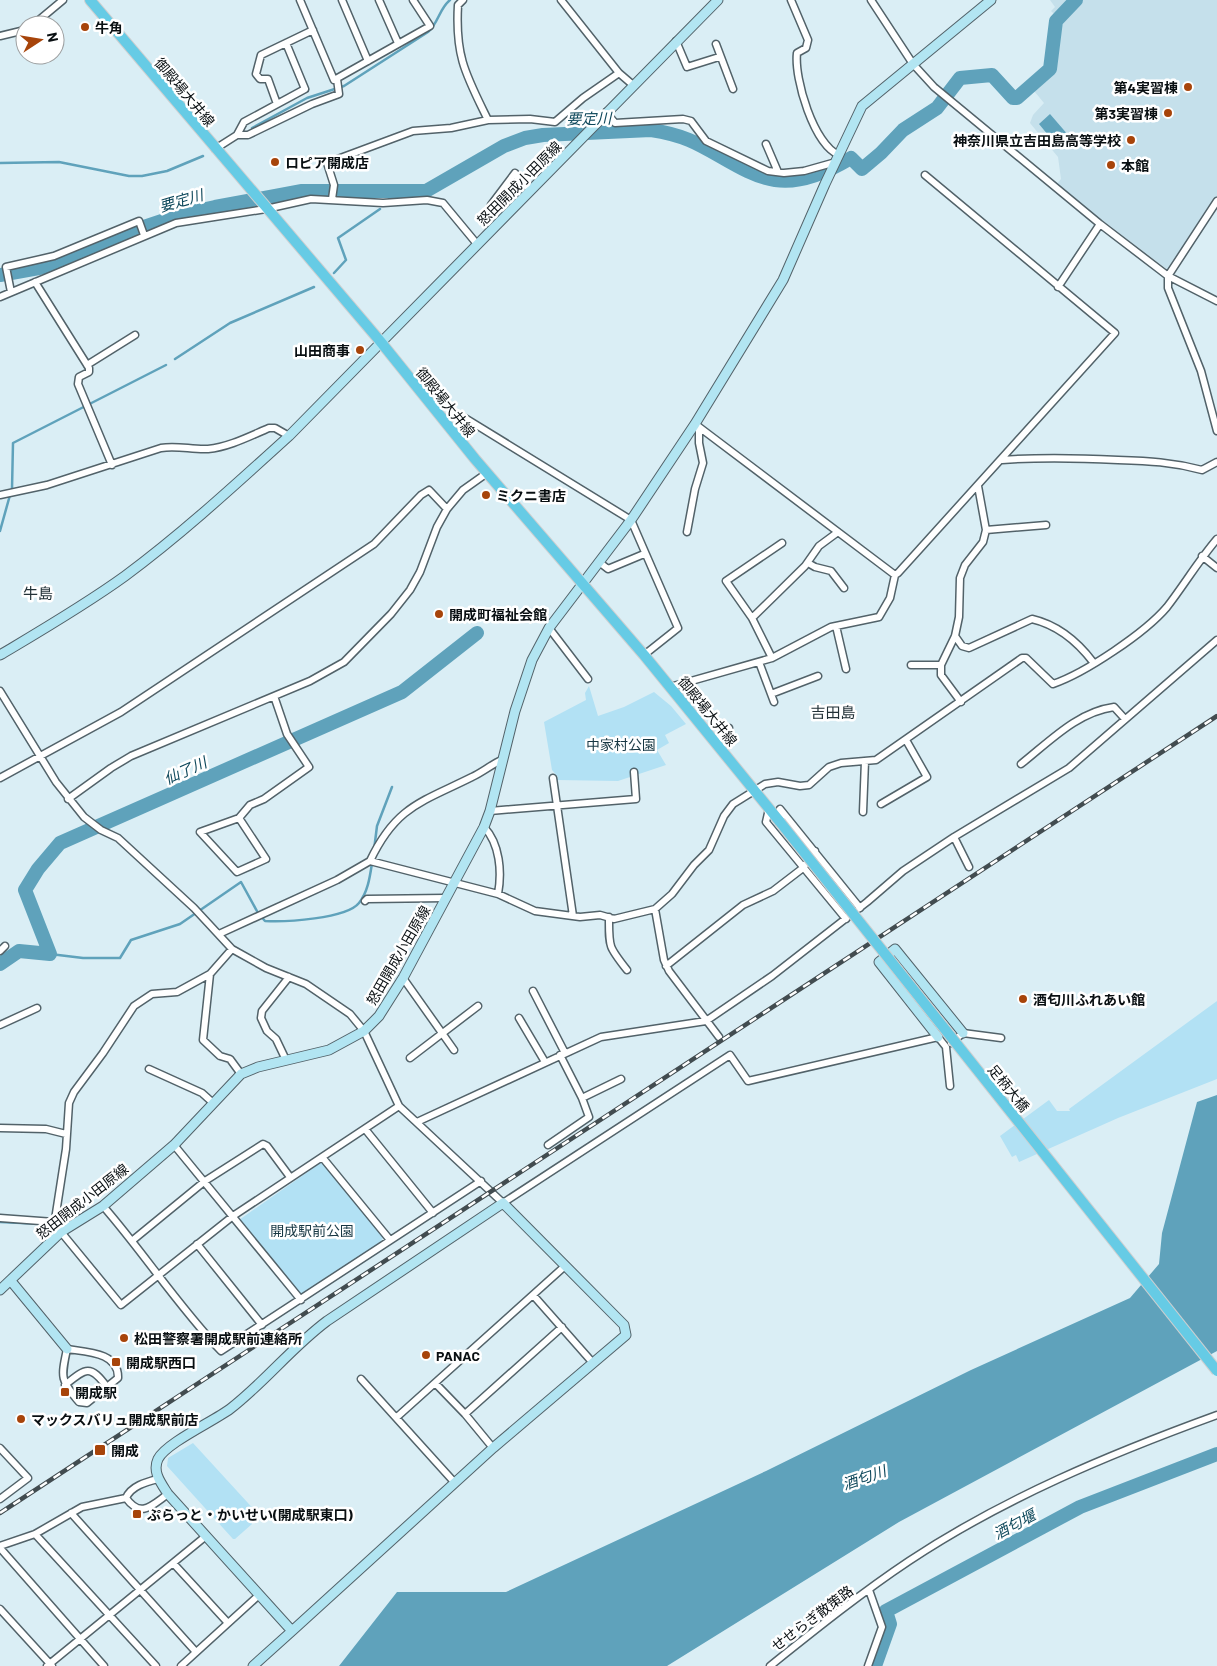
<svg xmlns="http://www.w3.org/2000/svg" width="1217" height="1666" viewBox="0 0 1217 1666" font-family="Barlow,'Noto Sans JP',sans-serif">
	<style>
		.built { fill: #c5e0eb }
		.green { fill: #b2e1f4 }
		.water { fill: #5fa2bb }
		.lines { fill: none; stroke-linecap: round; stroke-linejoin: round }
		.stream { stroke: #5fa2bb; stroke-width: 2.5 }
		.river { stroke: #5fa2bb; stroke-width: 14 }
		.street-casing { stroke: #526269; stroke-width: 9 }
		.secondary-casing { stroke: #526269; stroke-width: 11 }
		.primary-casing { stroke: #cecfd0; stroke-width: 12 }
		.street { stroke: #fff; stroke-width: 6 }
		.secondary { stroke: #b2e5f2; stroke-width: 9 }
		.primary { stroke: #66cbe5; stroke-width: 10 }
		.rail-casing { stroke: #424c50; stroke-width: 4.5 }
		.rail { stroke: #fff; stroke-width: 2.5; stroke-dasharray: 8; stroke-linecap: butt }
		.primary-bridge-casing { stroke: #cecfd0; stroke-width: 12; stroke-linecap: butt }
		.primary-bridge { stroke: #66cbe5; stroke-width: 10 }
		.poi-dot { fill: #a7440a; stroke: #fff; stroke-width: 2 }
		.labels { text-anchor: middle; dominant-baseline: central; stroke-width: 5; stroke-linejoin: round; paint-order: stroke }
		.poi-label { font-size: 14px; font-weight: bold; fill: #090f12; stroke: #fff; text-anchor: start }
		.street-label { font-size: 14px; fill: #090f12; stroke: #fff }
		.park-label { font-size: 14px; fill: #173743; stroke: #fff }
		.water-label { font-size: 15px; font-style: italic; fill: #0e485b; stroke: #fff }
		.neighbourhood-label { font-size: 15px; fill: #223137; stroke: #fff }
	</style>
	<rect width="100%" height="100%" fill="#daeef5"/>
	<path class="built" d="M1050,0h167v200l-44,69 -5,1 -112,-85 5,-6 -3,-22 -28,-34 3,-8 11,-12 -14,-17 12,-9 8,-17 5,-45 -4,-4 4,-4z"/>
	<path class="green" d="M589,686l9,30 26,-9 30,-15 17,14 15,18 -21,11 4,8 -12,7 9,15 -48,16 -61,-1 1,-3 -6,-7 -8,-48 42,-22 -1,-7z
		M1217,1001v78l-99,39 -99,44 -3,-7 -4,2 -12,-21 49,-36 8,11h13l-1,-2z
		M322,1162l61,75 -3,7 -78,53 -63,-77z
		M193,1443l65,71 -6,6v4l-17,15h-2l-66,-73 1,-8z"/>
	<path class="water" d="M1050,114l19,22 -12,10 -18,-22z
		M1217,1095v256l-318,171 -232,144h-328l58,-74h109l260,-121 205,-101 159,-72 29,-34 3,-31 35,-131z"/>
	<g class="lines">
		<path class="stream" d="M252,128l55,-30 37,-12 84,-54c11,-10 11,-23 22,-32
			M0,163l59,-1 70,14h13l25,-5 36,-15
			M389,198l5,-7
			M334,273l12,-13 -8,-22 42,-29
			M175,359l55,-36 84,-36
			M12,489l1,-46 153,-78
			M0,531l10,-36
			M374,850l3,-24 15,-39
			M50,954l33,4h37l11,-18 49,-16 61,-42 17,31 7,8c20,1 81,-2 94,-18 9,-11 11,-27 13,-40
			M0,1222l43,2"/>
		<path class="river" d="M0,275l50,-9 85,-36 48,-16 32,-7 87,-16h124l78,-45 21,-8 18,-3 108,-5c13,2 26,5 38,10 27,11 57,36 86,40 27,4 54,-9 76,-22l11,11 19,-16 22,-23 34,-22 23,-30 32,-3 21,23h4l33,-29 6,-48 20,-21
			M0,964l19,-13 31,3 -25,-64 13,-21 22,-26 342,-151 75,-59
			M875,1666l15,-42 -4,-13 194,-104 137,-53"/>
		<g class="street-casing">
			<path id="street" d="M300,0l34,80 96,-54 -17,-26
				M342,0l26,61
				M379,0l19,43
				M463,0l-5,5c-3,52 8,70 30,115
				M561,0l58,73 14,12
				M791,0l17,40 -2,8 -9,5c-3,26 17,92 42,102
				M871,0l42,64 21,23 166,137 68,52 49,25
				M33,25l30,-25
				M0,36l25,-6
				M676,41l11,26 32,-10
				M716,44l17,45
				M277,104l-9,-25h-8l-4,-5 5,-19 52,-25
				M606,112l9,11 68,-4 8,2 15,20 62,30 16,2 20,-2 32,-9
				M237,135l7,-13 61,-33 -19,-46
				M766,144l12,28
				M215,149l22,-14h11l64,-31 27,-10 -2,-15
				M332,199l2,-14 -7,-22 86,-32 38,-3 37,-8 42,-1 25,3 28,-24 36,-25
				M1217,201l-49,75v12l33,83 16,60
				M491,205l24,-32 16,18
				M35,282l54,86v4l-10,5 -1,7 34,81
				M1058,287l42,-63
				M11,292l-5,-25 48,-11 85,-35 5,14
				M0,297l176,-74 90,-14 45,-10 72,4 44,-3 16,3 34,41
				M87,365l48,-30
				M465,418l166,102 47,108 -34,27
				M695,424l200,151 3,-2 217,-240 -190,-158
				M1002,460c39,-3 77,-2 116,0 31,1 54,2 84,10l15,-8
				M0,495l47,-10 114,-37c16,-3 31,2 47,1 21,-2 42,-13 61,-21h6l14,8
				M986,530l60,-5
				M687,532l8,-43 8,-26 -4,-20v-16
				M1202,556l15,12
				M599,562l9,7 36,-15
				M808,563l7,4 16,4 13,17
				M752,618l53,-52 14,-20 19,-14
				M836,626l10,43
				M549,628l39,51
				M955,636l7,10 7,2 63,-29c26,6 45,22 61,43
				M772,658l59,-31 48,-10 11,-19 5,-23
				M759,662l15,40
				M911,665h30
				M670,687l102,-29 -20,-40 -26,-37 56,-38
				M0,691l56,91 28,35 17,13 17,8 76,70 38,41 34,19 40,16 44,30 14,17 35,75 104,97 227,-148 18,26 190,-44 8,10 4,39
				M771,694l47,-18
				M961,702l-20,-27v-10l14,-29 4,-19 1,-39 5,-13 18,-23 3,-12 -8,-44
				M715,742l14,-14
				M1021,764c28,-22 56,-52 93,-57l11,12
				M0,778l121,-66 253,-168 47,-49 8,-5 18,19
				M553,778l20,138
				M68,799l43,-31 20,-12 179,-75 34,-19 47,-48 19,-24 10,-18 17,-45 10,-18 16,-19 24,-17
				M881,804l46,-27 -21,-37
				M769,809l-3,13 80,97
				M780,809l80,99
				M490,811l146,-12 -2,-27
				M863,812l2,-51
				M239,818l27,41 -29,13 -37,-40 39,-14 11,-13 14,-6 45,-32 -22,-33 -13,-38
				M484,827c16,17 18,45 14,67
				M954,837l15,30
				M370,861c26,-55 52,-59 102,-84 11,-5 20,-13 30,-17
				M365,901l2,-2 79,-1
				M655,909l9,51 5,11 50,66
				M609,917c0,30 -1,29 18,53
				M219,934l118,-54 33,-19 128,33 37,17 45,6 20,-2 14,4 41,-10 17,-15 22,-29 15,-15 15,-34 9,-12 32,-20 13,-2 22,4 9,-1 20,-18 12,-4 35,-3 146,-102h4l27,26c32,-11 92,-51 114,-77 17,-22 32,-47 50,-68
				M0,951l5,-5
				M666,966l77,-61 30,-14 30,-23 12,-17
				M210,974l-7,66 17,16 10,3 11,15
				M403,978l51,72
				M533,991l32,62
				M519,1018l26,44
				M0,1025l37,-17
				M951,1043l12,-10 38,5
				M410,1058l68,-52
				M286,1060l-10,-21 -9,-8 -6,-13 1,-7 27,-34
				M149,1069l53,24 10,9
				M582,1098l39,-19
				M417,1122l184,-85 105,-16 66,-45 95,-74 36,-31 51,-34 115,-69 148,-128
				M0,1128l46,1 20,5
				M365,1129l68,84
				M174,1145l127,155
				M548,1145l41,-28 -7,-19 -22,-43
				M322,1157l68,83
				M103,1206c41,47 75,100 118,145l260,-170
				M0,1218l54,4
				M61,1232l60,73 112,-89 166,-110
				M52,1239l14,-90 3,-46 5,-11 29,-39 31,-47 18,-12 25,-2 33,-18 22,-25
				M133,1240l72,-59 58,-37 4,2 23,31
				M197,1244l65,81
				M533,1295l60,68
				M67,1349c19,3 52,3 51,29l-31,25 -8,-1c-19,-23 -18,-24 -12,-53z
				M361,1379l94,104
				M435,1383l30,31 97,-87
				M65,1385c21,-17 25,-21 42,2
				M465,1414l28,34
				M397,1417l168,-151
				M0,1448l28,30 -28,21
				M158,1479c-12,3 -27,7 -32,19 15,21 26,7 42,-4
				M71,1513l125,139
				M35,1534l121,132
				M0,1546l35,-12 47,-27 44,-9
				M0,1548l104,118
				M173,1563l55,60
				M0,1609l52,57
				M47,1666l159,-130
				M181,1666l78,-71
				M770,1666c45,-36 91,-73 139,-105 95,-63 201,-107 308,-146
				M868,1666l14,-39 -13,-37"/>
		</g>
		<g class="secondary-casing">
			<path id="secondary" d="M0,655c42,-25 85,-50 125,-79 58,-43 111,-92 164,-140l429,-436
				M938,1037l-59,-75 16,-13 68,84
				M503,1203l121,122 2,10 -133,113 -201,183 -124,-137c-7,-11 -16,-22 -10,-35 8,-16 56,-38 72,-50 35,-27 62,-62 97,-88z
				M11,1281l56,68
				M0,1290l61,-58 42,-26 71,-61 67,-71 17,-7 71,-17 35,-19 15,-15 24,-38 81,-151 6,-16 25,-100 17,-51 17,-32 82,-108 64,-96 88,-144 42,-96 37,-78 129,-106
				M253,1666l39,-35"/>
		</g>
		<g class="primary-casing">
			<path id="primary" d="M90,0l290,341 95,118 169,196 136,167"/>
		</g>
		<use href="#street" class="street"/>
		<use href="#secondary" class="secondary"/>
		<use href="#primary" class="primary"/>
		<g class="rail-casing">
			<path id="rail" d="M0,1513l1217,-797"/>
		</g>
		<use href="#rail" class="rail"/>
		<g class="primary-bridge-casing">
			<path id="primary-bridge" d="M780,822l437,549"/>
		</g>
		<use href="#primary-bridge" class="primary-bridge"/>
	</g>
	<g class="poi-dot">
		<circle cx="85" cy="27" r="5"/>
		<circle cx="1188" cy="87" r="5"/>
		<circle cx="1168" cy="113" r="5"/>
		<circle cx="1131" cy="140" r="5"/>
		<circle cx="275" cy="162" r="5"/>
		<circle cx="1111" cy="165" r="5"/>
		<circle cx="360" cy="350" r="5"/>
		<circle cx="486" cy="495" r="5"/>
		<circle cx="439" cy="614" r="5"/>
		<circle cx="1023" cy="999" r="5"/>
		<circle cx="124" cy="1338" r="5"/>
		<circle cx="426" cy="1355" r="5"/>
		<rect x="111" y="1357" width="10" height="10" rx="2.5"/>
		<rect x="60" y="1387" width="10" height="10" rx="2.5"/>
		<circle cx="21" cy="1419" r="5"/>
		<rect x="94" y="1444" width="12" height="12" rx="2.5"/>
		<rect x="132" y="1509" width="10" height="10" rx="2.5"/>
	</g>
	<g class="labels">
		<g class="poi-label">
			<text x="95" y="27">牛角</text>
			<text x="1178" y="87" text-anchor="end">第4実習棟</text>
			<text x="1158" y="113" text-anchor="end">第3実習棟</text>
			<text x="1121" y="140" text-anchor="end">神奈川県立吉田島高等学校</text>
			<text x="285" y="162">ロピア開成店</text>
			<text x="1121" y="165">本館</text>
			<text x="350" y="350" text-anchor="end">山田商事</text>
			<text x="496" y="495">ミクニ書店</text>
			<text x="449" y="614">開成町福祉会館</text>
			<text x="1033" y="999">酒匂川ふれあい館</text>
			<text x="134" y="1338">松田警察署開成駅前連絡所</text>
			<text x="436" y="1355">PANAC</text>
			<text x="126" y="1362">開成駅西口</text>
			<text x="75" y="1392">開成駅</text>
			<text x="31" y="1419">マックスバリュ開成駅前店</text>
			<text x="111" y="1450">開成</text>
			<text x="147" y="1514">ぷらっと・かいせい(開成駅東口)</text>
		</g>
		<g class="street-label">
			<text transform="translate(185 92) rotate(50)">御殿場大井線</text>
			<text transform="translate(519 183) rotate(-45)">怒田開成小田原線</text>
			<text transform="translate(446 402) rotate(51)">御殿場大井線</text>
			<text transform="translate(708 711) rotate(51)">御殿場大井線</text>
			<text transform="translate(398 955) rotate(-60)">怒田開成小田原線</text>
			<text transform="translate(1009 1088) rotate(51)">足柄大橋</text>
			<text transform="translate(82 1201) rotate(-38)">怒田開成小田原線</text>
			<text transform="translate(812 1618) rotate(-37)">せせらぎ散策路</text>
		</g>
		<g class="park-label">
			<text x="621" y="744">中家村公園</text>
			<text x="312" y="1230">開成駅前公園</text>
		</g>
		<g class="water-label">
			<text transform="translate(589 118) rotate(-1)">要定川</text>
			<text transform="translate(181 200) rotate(-16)">要定川</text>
			<text transform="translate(185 770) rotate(-24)">仙了川</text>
			<text transform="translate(864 1477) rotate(-19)">酒匂川</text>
			<text transform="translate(1014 1524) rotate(-28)">酒匂堰</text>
		</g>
		<g class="neighbourhood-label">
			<text x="38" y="593">牛島</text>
			<text x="833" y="712">吉田島</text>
		</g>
	</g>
	<g transform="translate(40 40) rotate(78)"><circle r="24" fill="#ffffff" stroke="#9d9fa0"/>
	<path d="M0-4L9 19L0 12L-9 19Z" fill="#a7440a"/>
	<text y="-8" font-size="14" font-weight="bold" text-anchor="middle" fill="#090f12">N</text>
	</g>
</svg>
